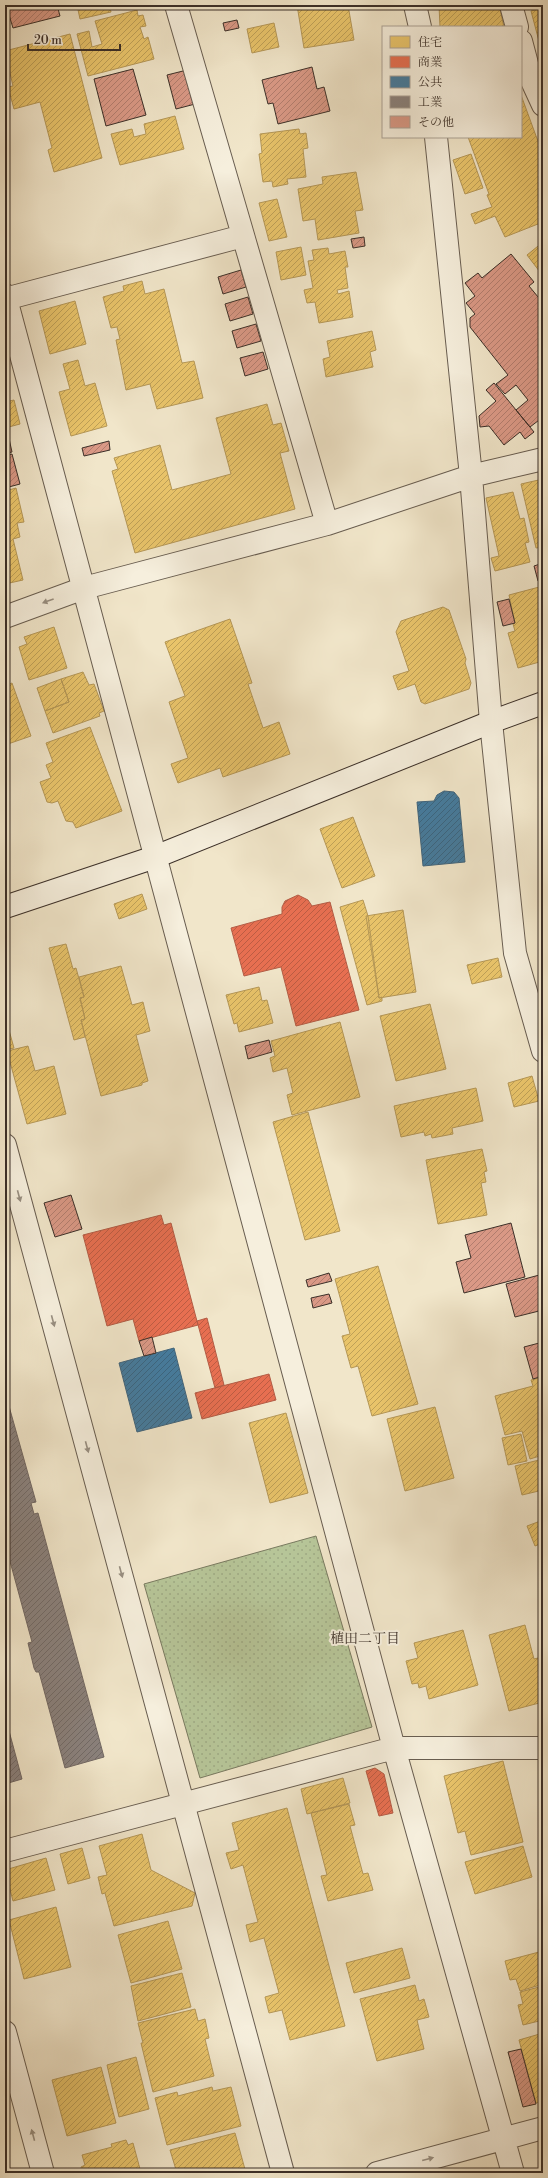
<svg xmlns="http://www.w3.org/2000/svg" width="548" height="2178" viewBox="0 0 548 2178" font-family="'Libre Bodoni','Noto Serif JP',serif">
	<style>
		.grass { fill: url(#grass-dots); stroke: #797a60 }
		.homes { fill: url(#homes-hatch); stroke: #b59756 }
		.shops { fill: url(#shops-hatch); stroke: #b35c45 }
		.public { fill: url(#public-hatch); stroke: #42647a }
		.industry { fill: url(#industry-hatch); stroke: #726863 }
		.building { fill: url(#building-hatch); stroke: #3b2f28 }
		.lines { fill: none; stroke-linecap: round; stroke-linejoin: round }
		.street-casing { stroke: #685d50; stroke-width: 24 }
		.secondary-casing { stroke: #3b2f28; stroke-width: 24 }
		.street { stroke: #f6efdd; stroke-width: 22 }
		.secondary { stroke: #f6efdd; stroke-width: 22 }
		.oneway { fill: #988f82 }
		.labels { text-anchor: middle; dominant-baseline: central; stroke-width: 4; stroke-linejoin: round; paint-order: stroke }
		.neighbourhood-label { font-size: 14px; fill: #3b2f28; stroke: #f6efdd }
	</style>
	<defs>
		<pattern id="grass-dots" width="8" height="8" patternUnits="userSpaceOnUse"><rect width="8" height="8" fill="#b7c699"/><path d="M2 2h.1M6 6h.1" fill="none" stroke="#9eaa84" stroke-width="1.8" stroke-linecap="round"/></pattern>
		<pattern id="homes-hatch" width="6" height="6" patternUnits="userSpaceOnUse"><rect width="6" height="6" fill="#e9c46a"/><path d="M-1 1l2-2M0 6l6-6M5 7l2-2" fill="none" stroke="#bea057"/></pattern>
		<pattern id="shops-hatch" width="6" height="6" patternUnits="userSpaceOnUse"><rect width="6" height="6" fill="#e76f51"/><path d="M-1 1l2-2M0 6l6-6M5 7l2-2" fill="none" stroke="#bc5c43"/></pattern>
		<pattern id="public-hatch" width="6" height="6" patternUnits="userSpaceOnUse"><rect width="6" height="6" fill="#457b9d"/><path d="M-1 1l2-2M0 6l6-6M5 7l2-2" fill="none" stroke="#3b6580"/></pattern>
		<pattern id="industry-hatch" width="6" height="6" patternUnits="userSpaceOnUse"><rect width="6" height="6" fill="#8a817c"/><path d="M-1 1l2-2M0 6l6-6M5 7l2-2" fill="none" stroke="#726a66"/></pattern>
		<pattern id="building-hatch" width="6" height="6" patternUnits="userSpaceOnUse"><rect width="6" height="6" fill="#da9986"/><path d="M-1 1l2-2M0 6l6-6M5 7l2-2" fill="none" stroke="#b27d6e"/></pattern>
	</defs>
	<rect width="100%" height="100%" fill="#f1e6ca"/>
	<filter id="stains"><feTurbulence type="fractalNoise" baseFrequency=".005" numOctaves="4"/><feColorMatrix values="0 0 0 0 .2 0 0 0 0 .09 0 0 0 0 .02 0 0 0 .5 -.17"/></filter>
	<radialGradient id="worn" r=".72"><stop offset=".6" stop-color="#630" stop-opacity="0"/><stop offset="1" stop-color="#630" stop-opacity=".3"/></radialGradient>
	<path class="grass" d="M316,1536l56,191 -172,51 -56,-194z"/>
	<path class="homes" d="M77,5h43l-10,2 1,5 -31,7z
		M297,5h51l6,35 -50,8z
		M439,5h60l5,22h-64z
		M529,5h14l-13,4z
		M543,8v37h-3l-9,-34z
		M137,10l1,6 5,-1 3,11 -6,1 4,12 4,-2 6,22 -66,17 -11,-42 12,-3 3,16 10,-3 -7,-23z
		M274,23l5,24 -27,6 -5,-24z
		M70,34l32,124 -48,14 -6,-22 4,-2 -12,-46 -26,7 -6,-22 5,-1 -8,-35z
		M521,95l22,60v67l-38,15 -10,-21 -20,8 -4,-10 21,-7 -5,-12 2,-1 -21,-57h53z
		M175,116l9,33 -64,16 -9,-31 21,-5 2,8 12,-3 -2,-10z
		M299,129l1,5 6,-1 2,15 -5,1 3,28 -19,2 1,5 -15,3 -1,-6 -9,1 -4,-28 3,-1 -2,-19z
		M471,154l12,34 -18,6 -12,-34z
		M356,172l7,38 -8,1 4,22 -41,7 -3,-21 -12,2 -5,-32 25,-5 -1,-7z
		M277,199l10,38 -18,4 -10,-38z
		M543,242v34l-16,-21z
		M301,247l5,28 -25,5 -5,-28z
		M328,248l1,6 16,-3 3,16h-3l3,21 -11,2 1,4 11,-3 4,26 -34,6 -4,-21 -8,1 -3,-13 9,-2 -5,-27 6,-1 -2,-10z
		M142,281l3,13 19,-5 18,74 12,-2 9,37 -46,11 -7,-25 -24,6 -10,-50 4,-1 -3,-12 -6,1 -8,-31 21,-6 -1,-5z
		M75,301l11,43 -36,10 -11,-43z
		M372,331l4,19 -6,2 3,15 -47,10 -3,-18 7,-2 -3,-16z
		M78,360l7,26 10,-3 12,43 -36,10 -12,-44 11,-3 -7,-25z
		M14,400l6,24 -15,4v-26z
		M267,404l6,21 8,-2 8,28 -9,2 15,56 -160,44 -23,-82 6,-2 -4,-11 46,-13 12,45 59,-16 -15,-56z
		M543,479v68l-7,1 -15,-64z
		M16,488l8,34 -7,1 3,14 -7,2 10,41 -18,4v-93z
		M513,492l7,27 4,-1 5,24 -4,1 5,19 -35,9 -4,-13 8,-2 -13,-58z
		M543,586v75l-25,7 -10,-35 7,-2 -2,-7 2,-1 -6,-28z
		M443,607l6,3 17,49 -1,4 6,20 -2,6 -44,15 -4,-2 -6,-18 -17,6 -5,-14 16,-5 -13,-39 5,-11z
		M230,619l22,64 -4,1 15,44 16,-6 11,32 -67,23 -3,-9 -42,15 -7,-19 17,-6 -19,-56 16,-6 -20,-54z
		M54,627l13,41 -38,12 -10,-33 8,-3 -3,-7z
		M83,672l6,13 5,-1 10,27 -5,2 1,3 -47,17 -8,-22 24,-9 -8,-23z
		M61,679l8,23 -24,9 -8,-23z
		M12,683l19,53 -26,9v-59z
		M90,727l32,84 -46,17 -3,-6 -7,-1 -8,-20 -6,2 -5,-1 -7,-20 11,-4 -5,-13 7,-3 -7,-19z
		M353,817l22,59 -33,12 -22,-59z
		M142,894l5,15 -28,10 -5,-15z
		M363,900l5,16 11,82 3,-1v4l-15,4 -27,-98z
		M403,910l13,82 -37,6 -13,-82z
		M66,944l7,25 3,-1 8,29 -4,1 5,21 -4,1 4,17 -11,3 -25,-92z
		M498,958l4,19 -30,7 -5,-19z
		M121,966l11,39 11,-3 7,29 -14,4 12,46 -6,2v2l-41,11 -20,-76 4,-1 -5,-21 4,-1 -5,-20z
		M259,987l3,14 5,-1 6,23 -34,9 -2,-9 -3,1 -8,-29z
		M430,1004l16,65 -50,12 -16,-65z
		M5,1016l9,32 -9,2z
		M340,1022l20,75 -68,18 -5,-20 6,-2 -6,-25 -14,4 -3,-14 5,-2 -4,-15z
		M28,1046l7,25 19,-5 12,48 -39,10 -20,-73z
		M532,1076l7,25 -25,6 -6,-24z
		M476,1088l7,33 -31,7 1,6 -21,4 -1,-4 -6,2 -1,-4 -23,5 -7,-31z
		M308,1112l32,119 -35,9 -32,-118z
		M482,1149l5,22 -3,1 2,10 -5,1 6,32 -49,9 -12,-64z
		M378,1266l40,138 -46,12 -14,-50 -7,2 -9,-32 8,-2 -15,-55z
		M543,1377v78l-13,4 -8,-28 -17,4 -10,-39 38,-10 -2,-6z
		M435,1407l19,71 -49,13 -18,-72z
		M286,1413l22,80 -38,10 -21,-80z
		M521,1434l6,27 -19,4 -6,-27z
		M543,1459v31l-21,5 -7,-29z
		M543,1520v27h-1l-2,-3 -5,2 -8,-20z
		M525,1625l9,34 4,-1 5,22v22l-34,9 -20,-76z
		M463,1630l15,55 -49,14 -3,-13 -7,2 -1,-5 -6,1 -6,-23 12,-3 -4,-15z
		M503,1761l20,81 -52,13 -6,-24 -7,2 -14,-57z
		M343,1778l7,25 -43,11 -6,-25z
		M349,1804l6,21 -5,1 13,48 5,-1 5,17 -45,11 -7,-25 6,-1 -16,-62z
		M287,1808l58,218 -55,14 -8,-30 -13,3 -4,-16 14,-4 -15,-55 -14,4 -4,-17 12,-3 -15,-57 -12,4 -5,-16 13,-3 -7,-27z
		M142,1834l9,36 44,23 -3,13 -78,20 -9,-33 -3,1 -4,-17 9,-2 -8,-29z
		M523,1846l9,31 -57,17 -10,-32z
		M82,1848l8,30 -22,6 -8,-30z
		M46,1858l9,32 -42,11 -8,-31z
		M56,1907l15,60 -47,12 -15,-59z
		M168,1921l14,48 -51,14 -13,-48z
		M402,1948l8,30 -56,15 -8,-30z
		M539,1952l4,13v7h-2l2,10 -4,1 1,2 -20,6 -4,-12 -6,1 -5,-19z
		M182,1973l9,34 -53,14 -7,-35z
		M415,1985l4,16 5,-2 5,18 -12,3 7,29 -47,12 -17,-62z
		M543,1986v34l-20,5 -5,-20 5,-1 -3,-12z
		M195,2009l3,12 7,-2 4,19 -4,1 9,37 -61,16 -12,-49h2l-5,-20z
		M543,2033v68l-7,2 -17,-63z
		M136,2057l13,52 -30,8 -12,-52z
		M101,2067l15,56 -49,13 -15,-56z
		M212,2087l1,4 18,-4 10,39 -74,19 -12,-47 22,-6 1,4z
		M235,2133l11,40h-69l-7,-23z
		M126,2140l2,5 5,-2 7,26 -6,1 1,3h-53l-1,-6 4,-2 -3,-10 30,-8 -1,-3z"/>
	<path class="shops" d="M298,895l10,5 4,6 18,-4 29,108 -63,16 -15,-59 -37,9 -13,-48 51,-14v-7l3,-6z
		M161,1215l3,10 7,-2 27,102 -59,16 -6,-22 -26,7 -24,-91z
		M207,1318l17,67 -9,3 -18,-67z
		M269,1374l7,26 -74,19 -7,-26z
		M375,1768l9,6 9,39 -14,3 -13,-45z"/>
	<path class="public" d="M444,791l10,1 5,6 6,64 -42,4 -6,-64 17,-1 3,-6z
		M174,1348l18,70 -55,14 -18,-69z"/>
	<path class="industry" d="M5,1392l31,110 -5,1 3,11 4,-1 66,244 -39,11 -26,-96h-3l-2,-4 -6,-25 4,-1 -27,-99z
		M5,1716l17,63 -17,5z"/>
	<path class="building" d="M6,5h51l3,11 -47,12z
		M237,20l2,8 -14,3 -2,-8z
		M312,67l5,22 7,-2 6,24 -52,13 -5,-21 -5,1 -6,-24z
		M133,69l13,46 -40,11 -12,-47z
		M191,69l8,34 -23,6 -9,-34z
		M364,237l1,9 -12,2 -2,-9z
		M511,254l23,28 -5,4 14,17v114l-13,10 -14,-17 12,-10 -12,-15 -11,9 -9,-10 12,-9 -38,-48v-9l5,-4 -9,-11 9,-7 -10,-13 13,-10 4,5z
		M241,270l5,17 -23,7 -5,-17z
		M248,297l5,17 -23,7 -5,-17z
		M256,324l5,17 -24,7 -5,-17z
		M263,352l5,17 -23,7 -5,-18z
		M494,383l40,49 -9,7 -5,-7 -16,13 -15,-19 -9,1 -1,-11 17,-15 -10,-11z
		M8,434l4,18 -7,2v-19z
		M109,441l1,9 -26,6 -2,-8z
		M12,454l8,30 -15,4v-32z
		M543,563v16l-5,2 -4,-15z
		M509,599l6,24 -12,3 -6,-24z
		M269,1040l3,12 -24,7 -3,-13z
		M71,1195l11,34 -27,8 -11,-34z
		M511,1223l14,54 -61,16 -8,-31 15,-4 -6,-23z
		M329,1273l3,8 -24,6 -2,-7z
		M543,1274v36l-28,7 -9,-33z
		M329,1294l3,9 -19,5 -2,-10z
		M152,1337l4,16 -12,3 -5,-15z
		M543,1342v34l-10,3 -9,-32z
		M521,2049l15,55 -13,3 -15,-55z"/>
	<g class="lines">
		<g class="street-casing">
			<path id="street" d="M176,5l151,519
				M415,5l5,22
				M511,5l6,22
				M521,41l10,38 12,26
				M436,137l35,339 20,246 24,231 28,98
				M5,295l389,1453 119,425
				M5,299l238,-63
				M5,617l79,-29 243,-64 144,-48 72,-17
				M5,1145l278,1028
				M5,1851l389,-103h149
				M5,2032l38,141
				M377,2173l166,-45"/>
		</g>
		<g class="secondary-casing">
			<path id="secondary" d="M5,907l150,-50 336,-135 52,-19"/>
		</g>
		<use href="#street" class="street"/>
		<use href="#secondary" class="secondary"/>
	</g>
	<defs><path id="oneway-solid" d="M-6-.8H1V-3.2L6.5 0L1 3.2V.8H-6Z"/></defs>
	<g class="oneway">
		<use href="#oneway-solid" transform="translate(48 601) rotate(160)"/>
		<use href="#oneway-solid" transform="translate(19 1196) rotate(75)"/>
		<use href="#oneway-solid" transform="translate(53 1321) rotate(75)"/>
		<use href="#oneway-solid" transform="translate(87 1447) rotate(75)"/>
		<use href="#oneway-solid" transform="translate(121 1572) rotate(75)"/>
		<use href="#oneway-solid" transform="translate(33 2135) rotate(-105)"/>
		<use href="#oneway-solid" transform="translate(428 2159) rotate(-15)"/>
	</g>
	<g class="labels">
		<g class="neighbourhood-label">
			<text x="365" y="1639">植田二丁目</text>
		</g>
	</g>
	<rect width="548" height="2178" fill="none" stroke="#f1e6ca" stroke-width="20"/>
	<rect x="6" y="6" width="536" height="2166" fill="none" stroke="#3b2f28" stroke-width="2"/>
	<rect x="10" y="10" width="528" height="2158" fill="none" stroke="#3b2f28"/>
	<rect x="382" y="26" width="140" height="112" fill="#f6efdd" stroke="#aba295"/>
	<rect x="390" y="36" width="20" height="12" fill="#e9c46a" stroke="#aba295"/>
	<text x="418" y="46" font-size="12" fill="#3b2f28">住宅</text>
	<rect x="390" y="56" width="20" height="12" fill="#e76f51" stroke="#aba295"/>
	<text x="418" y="66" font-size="12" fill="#3b2f28">商業</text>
	<rect x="390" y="76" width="20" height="12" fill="#457b9d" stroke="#aba295"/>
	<text x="418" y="86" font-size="12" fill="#3b2f28">公共</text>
	<rect x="390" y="96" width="20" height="12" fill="#8a817c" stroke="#aba295"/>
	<text x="418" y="106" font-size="12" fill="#3b2f28">工業</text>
	<rect x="390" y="116" width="20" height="12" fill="#da9986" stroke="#aba295"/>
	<text x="418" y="126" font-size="12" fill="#3b2f28">その他</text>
	<path d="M28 44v6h92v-6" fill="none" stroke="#3b2f28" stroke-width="2"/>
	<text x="34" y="44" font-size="12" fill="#3b2f28" stroke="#f6efdd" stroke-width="3" paint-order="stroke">20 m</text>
	<rect width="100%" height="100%" filter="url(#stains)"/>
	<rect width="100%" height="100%" fill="url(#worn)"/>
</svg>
